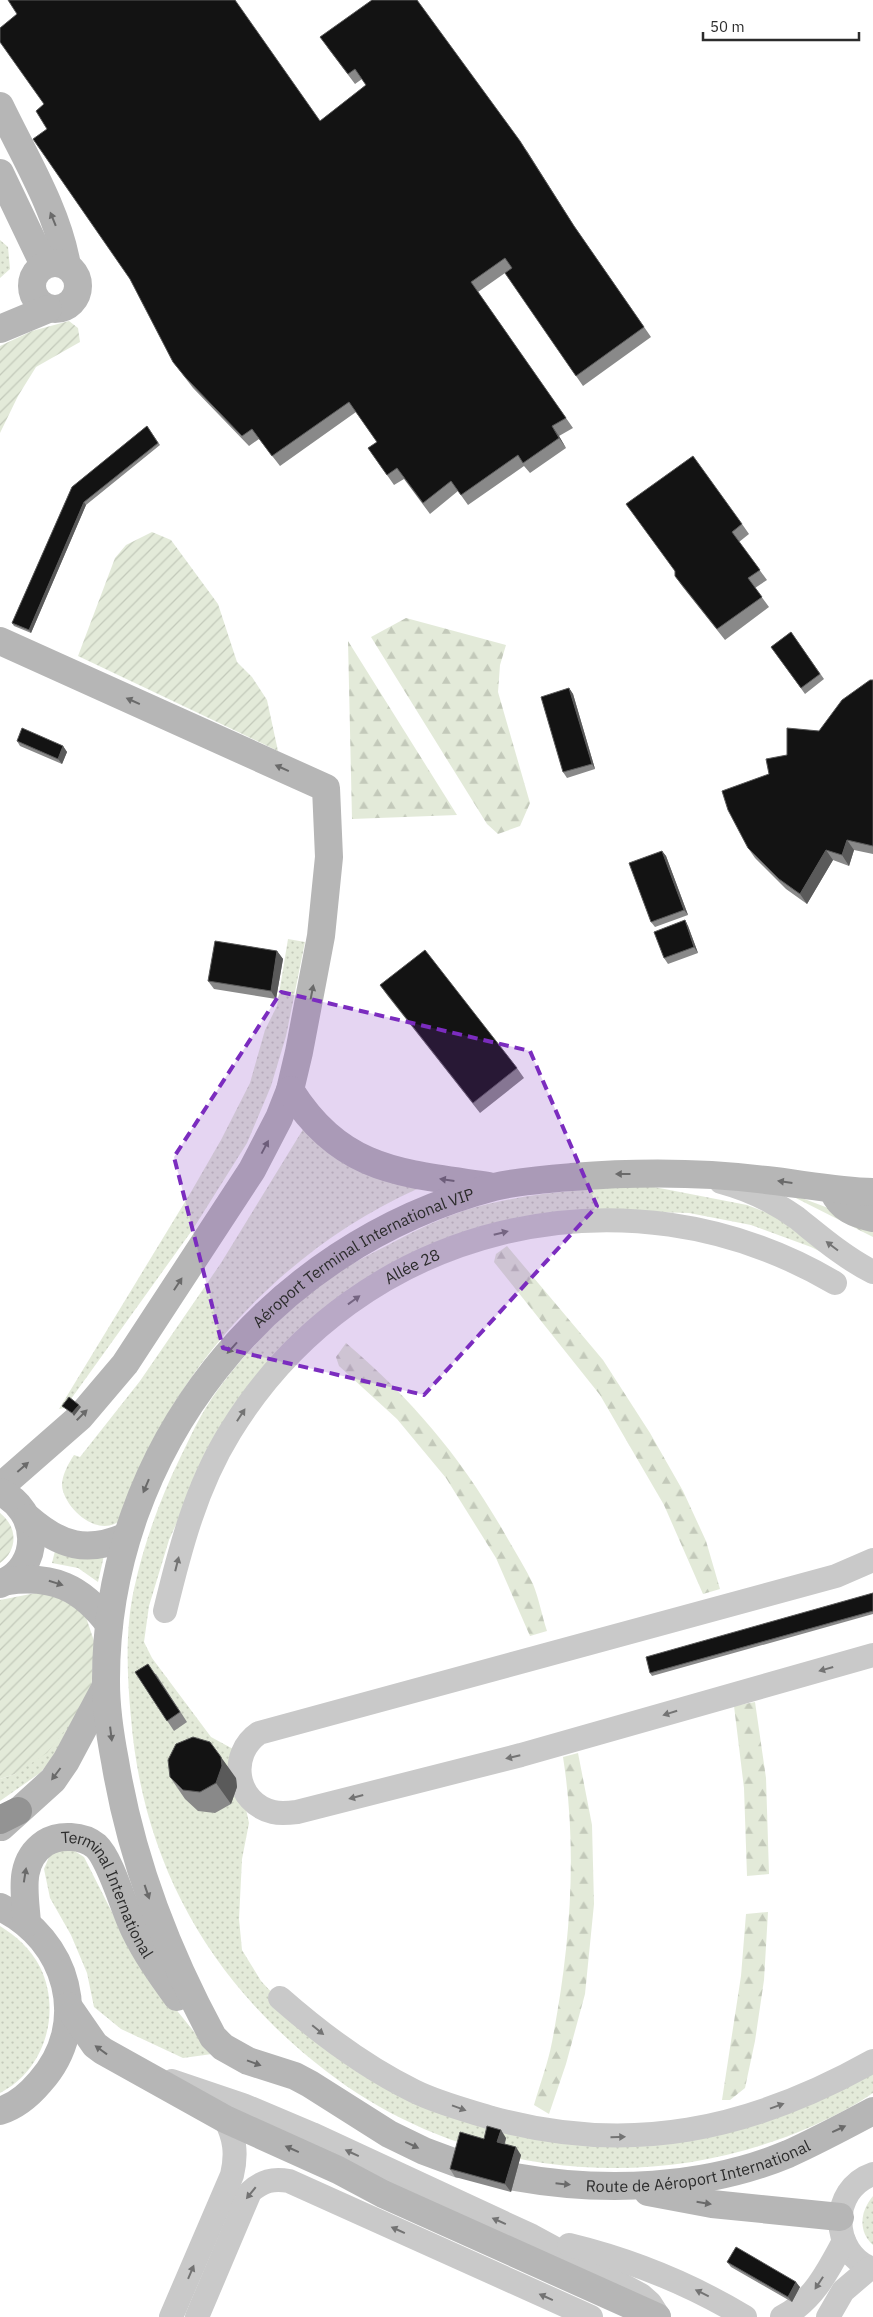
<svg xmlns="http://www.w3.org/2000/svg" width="873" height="2317" viewBox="0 0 873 2317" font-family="'IBM Plex Sans',sans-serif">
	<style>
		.grass { fill: url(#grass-dots) }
		.forest { fill: url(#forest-firs) }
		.garden { fill: url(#garden-furrows) }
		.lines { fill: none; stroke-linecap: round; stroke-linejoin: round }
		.street { stroke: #c9c9c9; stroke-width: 24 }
		.secondary { stroke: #b6b6b6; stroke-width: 28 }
		.highway { stroke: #939393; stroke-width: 28 }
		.wall { fill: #898989 }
		.shaded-wall { fill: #5a5a5a }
		.building { fill: #131313; stroke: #5a5a5a }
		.oneway { fill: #6a6a6a }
		.oneway2 { fill: #737373 }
		.marked { fill: #7b2cbf; fill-opacity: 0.2; stroke: #7b2cbf; stroke-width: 4; stroke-dasharray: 10 6; stroke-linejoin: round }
		.labels { text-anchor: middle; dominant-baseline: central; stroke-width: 5; stroke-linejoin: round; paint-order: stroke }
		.street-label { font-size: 16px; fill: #2c2c2c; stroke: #fff }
	</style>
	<defs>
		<pattern id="grass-dots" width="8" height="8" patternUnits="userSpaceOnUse" patternTransform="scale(1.25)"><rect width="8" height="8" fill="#e3ead9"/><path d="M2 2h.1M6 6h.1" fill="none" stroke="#c3c9ba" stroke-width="1.8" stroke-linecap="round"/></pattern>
		<pattern id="forest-firs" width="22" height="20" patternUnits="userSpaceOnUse" patternTransform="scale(1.25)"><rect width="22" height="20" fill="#e3ead9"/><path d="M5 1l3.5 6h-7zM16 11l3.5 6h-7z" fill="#c3c9ba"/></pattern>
		<pattern id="garden-furrows" width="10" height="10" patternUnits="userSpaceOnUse" patternTransform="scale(1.25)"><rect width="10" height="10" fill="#e3ead9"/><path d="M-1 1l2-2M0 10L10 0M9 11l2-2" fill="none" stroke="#c3c9ba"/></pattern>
	</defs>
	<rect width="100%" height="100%" fill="#fff"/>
	<path class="grass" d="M0,240l8,7 2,22 -10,9z
		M288,939l17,3 -19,94 -15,50 -24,57 -54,86 -122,170 -7,9 -5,1 132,-217 30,-52 29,-57 15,-53 12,-24z
		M310,1118l58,50 49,21c-111,50 -204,139 -261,246 -14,26 -23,57 -34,84 -21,19 -52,-5 -59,-28 -4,-11 5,-27 11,-36l6,2 60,-76 81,-118z
		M649,1186l98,19 31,12 92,59 -59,-29 -60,-22 -62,-12 -66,-2 -135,16 -168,92 -123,159 -28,62 -20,66 -5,36 8,16 59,79 22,12 16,74 -7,36 -3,60 3,31 19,31 41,44 98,67 234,53 239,-81v29c-20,14 -43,25 -65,35 -73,31 -147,44 -226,39 -91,-5 -184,-40 -256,-96 -116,-89 -183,-207 -195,-353 -4,-43 -6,-88 3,-129 10,-46 26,-90 46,-131 7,-14 13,-28 21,-42 28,-50 91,-114 140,-146 15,-9 32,-17 49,-26 24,-13 49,-25 76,-34 60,-18 120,-21 183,-24z
		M56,1547l49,4 -7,31 -20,-14 -26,-5z
		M73,1719l-20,39 -13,15 -40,28v-22l15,-5z
		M70,1848l14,9 43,85 39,55 46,57 -29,4 -62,-29 -27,-22 -7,-34 -16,-38 -21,-37 -6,-29 5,-12 7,-6z
		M0,1926c16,10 31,23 40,41 22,45 5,103 -40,126z
		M873,2196v49c-16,-14 -12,-35 0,-49z"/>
	<path class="forest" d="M406,618l100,27 -6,20 -2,27 32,111 -10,23 -22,8 -11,-10 -116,-187z
		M348,641l109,174 -105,4z
		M778,1189l95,36v12z
		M507,1246l96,114 47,73 33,58 23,50 14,48 -17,5 -39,-89 -64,-110 -106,-133 2,-8z
		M346,1343c70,60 118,118 163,198 8,14 17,28 24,43 6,15 9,32 14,47l-17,5 -34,-78 -50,-80 -49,-59 -58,-53 -3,-9z
		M755,1702l11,76 3,96 -22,2 -3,-88 -10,-82z
		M578,1753l14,72 2,79 -9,90 -19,70 -17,50 -15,-9c6,-21 14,-42 18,-63 18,-93 26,-190 11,-285z
		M768,1912l-4,68 -9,61 -10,47 -15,12h-8l19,-124 5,-62z"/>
	<path class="garden" d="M69,321l9,7 2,14 -44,25 -18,29 -18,37v-87l32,-15z
		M152,532l19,8 47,64 19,58 15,15 15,23 11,51 -200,-95 37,-98 11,-13z
		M0,1513c18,14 18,37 0,50z
		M46,1591l37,17 11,33 -3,56 -44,56 -32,21 -15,5v-179z"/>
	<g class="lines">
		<g class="street">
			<path d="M721,1182c26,7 54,20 76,36 25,20 48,40 76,54"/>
			<path d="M873,1560l-37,16 -577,157c-31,21 -24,70 14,79 8,2 16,1 24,0l224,-57 352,-100"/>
			<path id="s1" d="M165,1611c15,-62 31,-124 65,-179 127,-208 395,-273 605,-149"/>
			<path d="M280,1998c41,36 85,69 134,93 24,12 52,19 78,27 138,38 258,12 381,-57"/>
			<path d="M172,2081l71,24 69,29 220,102 109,59 9,8 9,14"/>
			<path d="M873,2174c-44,15 -43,80 0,95"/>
			<path d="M569,2245c62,15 121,39 176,72"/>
			<path d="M171,2317l61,-142c5,-21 3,-37 -7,-56"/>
			<path d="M197,2317l53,-125c12,-11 23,-14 39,-11l302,136"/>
			<path d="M782,2317c31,-16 46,-46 62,-76"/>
			<path d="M828,2317l15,-26 27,-23"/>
		</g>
		<g class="secondary">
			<path d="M0,106c24,50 58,105 67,160"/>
			<path d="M0,173l44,92"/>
			<circle cx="55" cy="286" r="23"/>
			<path d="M0,329l48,-20"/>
			<path d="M0,641l326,147 3,69 -8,79 -22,116 -9,38 -11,28 -27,52 -127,194 -45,53 -80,70"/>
			<path d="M290,1090c52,82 111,83 199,96"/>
			<path d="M833,1191c8,18 22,23 40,27"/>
			<path d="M0,1492c40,18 43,75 0,92"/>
			<path d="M28,1518c32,28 59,36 99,18"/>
			<path d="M7,1581c46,-6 74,6 102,43"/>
			<path d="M1,1827l52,-47 13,-19 40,-75"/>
			<path d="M0,1907c68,32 92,117 40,175 -11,13 -24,24 -40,29"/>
			<path id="s2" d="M27,1923c-2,-29 -10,-61 18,-80 14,-9 38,-8 51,3 15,14 28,63 38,83 12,25 27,46 43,68"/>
			<path d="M68,2006l27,39 8,6 122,68 113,51 45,24 274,123"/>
			<path id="s3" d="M459,2164l-35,-13 -35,-17 -79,-50 -15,-8 -47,-15 -25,-14 -10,-10c-47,-87 -82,-178 -98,-276 -5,-26 -9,-53 -9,-79 -1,-233 163,-436 388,-495 25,-6 52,-8 78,-10 64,-5 130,-5 194,3 36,4 71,11 107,12"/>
			<path id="s4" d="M515,2177c89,16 189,12 273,-23 29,-13 57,-28 85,-43"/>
			<path d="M648,2192l64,12 128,13"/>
		</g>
		<path class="highway" d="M0,1820l18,-9"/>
	</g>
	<path class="wall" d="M17,14l303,107 46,-36 -4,-6 -7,5 -28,-37 200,104 54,86 70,100 -68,49 -78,-113 -27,19 95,136 -14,8 7,12 -36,25 -6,-7 -56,39 -10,-14 -28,23 -26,-35 -10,6 -26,-37 9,-6 -21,-30 -76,54 -21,-27 -10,7 -56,-58 -20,-26 -43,-83 -83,-150 -3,-25z
		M147,426l13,19 -74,60 -55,128 -17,-7 -2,-3 60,-136z
		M742,524l7,10 -10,8 28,38 -12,8 14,19 -44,33 -43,-54 -7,-10z
		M791,632l33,47 -19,15 -34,-47z
		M873,680v174l-19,-4 -5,16 -16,-6 -26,44 -21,-15 -31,-31 -7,-10 21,-74 18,-19 32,-24z
		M569,688l4,6 22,75 -28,9 -4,-6z
		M17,741l46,5 4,6 -5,12 -42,-18z
		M662,851l4,5 22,59 -33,12 -4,-5z
		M685,920l3,6 10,27 -30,11 -4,-6z
		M277,951l6,8 -7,40 -62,-10 -6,-8z
		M380,985l137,83 7,10 -44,35 -93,-118z
		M873,1593v21l-221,62 -2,-3z
		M135,1672l21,2 31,48 -13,9z
		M170,1777l66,1 1,9 -6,17 -16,9 -17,-2 -13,-12z
		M506,2138l-1,6 16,11 -10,37 -56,-15 -5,-8 34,-30z
		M727,2262l73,25 -8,15 -61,-35z"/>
	<path class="shaded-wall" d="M520,141l61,96 70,100 -77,-111z
		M552,426l7,10 7,12 -7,-10z
		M84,502l2,3 -55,128 -2,-3z
		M569,688l4,6 22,75 -3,-5z
		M63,746l4,6 -5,12 -4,-5z
		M847,840l7,10 -5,16 -7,-11z
		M826,850l7,10 -26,44 -7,-10z
		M662,851l4,5 22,59 -4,-5z
		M685,920l3,6 10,27 -4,-6z
		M277,951l6,8 -7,40 -5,-8z
		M79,1405l2,2 -7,9 -2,-3z
		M221,1757l15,21 1,9 -6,17 -15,-21z
		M501,2130l5,8 -3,11 -6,-7z
		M516,2147l5,8 -10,37 -6,-8z
		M796,2282l4,5 -8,15 -4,-5z"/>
	<path class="building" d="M8,0h227l85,121 46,-36 -11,-16 -7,5 -28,-37 52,-37h45l103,141 54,85 70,101 -68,49 -71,-103 7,-5 -7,-10 -34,24 95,136 -14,8 7,12 -36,25 -5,-8 -57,40 -10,-14 -28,22 -26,-35 -10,7 -19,-27 9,-6 -28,-40 -77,54 -20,-27 -10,7 -56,-58 -13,-16 -43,-83 -97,-140 14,-10 -11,-18 8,-7 -44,-62v-14l17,-14z
		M147,426l11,17 -74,59 -55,128 -17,-7 60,-136z
		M693,456l49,68 -10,8 28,38 -12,8 14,19 -45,32 -42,-53v-5l-49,-67z
		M791,632l29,42 -19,14 -30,-41z
		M870,680h3v166l-26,-6 -5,15 -16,-5 -26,44 -21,-15 -31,-31 -20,-38 -6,-19 47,-17 -3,-15 21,-4v-27l32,3 23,-31z
		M569,688l23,76 -29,8 -22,-75z
		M22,728l41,18 -5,13 -41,-18z
		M662,851l22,59 -33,12 -22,-59z
		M685,920l9,27 -30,11 -10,-26z
		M215,941l62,10 -6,40 -63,-10z
		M425,950l92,118 -44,35 -93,-118z
		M69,1397l10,8 -7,8 -10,-7z
		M873,1593v18l-223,62 -4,-16z
		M148,1664l32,48 -13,9 -32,-49z
		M193,1737l17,5 11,15 1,9 -6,17 -16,9 -17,-2 -13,-13 -2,-17 8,-16z
		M487,2126l14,4 -4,12 19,5 -11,37 -55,-15 10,-37 24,7z
		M736,2247l60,35 -8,15 -61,-35z"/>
	<defs><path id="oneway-solid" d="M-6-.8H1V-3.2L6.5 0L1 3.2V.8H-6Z" transform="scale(1.25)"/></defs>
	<g class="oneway">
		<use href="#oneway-solid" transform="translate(53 219) rotate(-112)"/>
		<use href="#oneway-solid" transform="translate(133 701) rotate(-156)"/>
		<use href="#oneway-solid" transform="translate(282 768) rotate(-156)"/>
		<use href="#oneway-solid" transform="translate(312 992) rotate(-79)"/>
		<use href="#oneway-solid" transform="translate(265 1147) rotate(-62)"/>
		<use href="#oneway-solid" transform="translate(623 1174) rotate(180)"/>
		<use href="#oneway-solid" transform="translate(447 1180) rotate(-172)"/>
		<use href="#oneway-solid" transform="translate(785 1182) rotate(-172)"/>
		<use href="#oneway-solid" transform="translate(178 1284) rotate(-57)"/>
		<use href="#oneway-solid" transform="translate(232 1348) rotate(132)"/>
		<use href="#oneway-solid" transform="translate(82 1415) rotate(-45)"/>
		<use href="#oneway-solid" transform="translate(23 1467) rotate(-41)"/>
		<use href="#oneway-solid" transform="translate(146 1486) rotate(113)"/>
		<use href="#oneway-solid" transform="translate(56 1583) rotate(17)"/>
		<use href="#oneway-solid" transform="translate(111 1734) rotate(83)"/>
		<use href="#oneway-solid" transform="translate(56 1774) rotate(127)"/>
		<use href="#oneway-solid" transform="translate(25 1875) rotate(-81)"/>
		<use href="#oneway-solid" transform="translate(147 1892) rotate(71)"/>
		<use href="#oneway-solid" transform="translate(101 2050) rotate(-144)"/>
		<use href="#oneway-solid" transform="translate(254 2063) rotate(20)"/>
		<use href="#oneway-solid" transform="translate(839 2129) rotate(-25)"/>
		<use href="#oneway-solid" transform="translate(412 2145) rotate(25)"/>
		<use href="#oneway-solid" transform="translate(292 2149) rotate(-156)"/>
		<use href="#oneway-solid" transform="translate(563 2184) rotate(6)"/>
		<use href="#oneway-solid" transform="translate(704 2203) rotate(9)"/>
	</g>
	<g class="oneway2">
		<use href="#oneway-solid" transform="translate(501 1233) rotate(-14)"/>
		<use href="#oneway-solid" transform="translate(832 1246) rotate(-143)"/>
		<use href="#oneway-solid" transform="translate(354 1300) rotate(-36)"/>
		<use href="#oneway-solid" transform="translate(241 1415) rotate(-57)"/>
		<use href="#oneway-solid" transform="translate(177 1564) rotate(-76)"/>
		<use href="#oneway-solid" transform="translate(826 1669) rotate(164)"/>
		<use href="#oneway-solid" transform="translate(670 1713) rotate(163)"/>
		<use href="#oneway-solid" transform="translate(513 1757) rotate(167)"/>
		<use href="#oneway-solid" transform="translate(356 1797) rotate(165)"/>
		<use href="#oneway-solid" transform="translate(318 2030) rotate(39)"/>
		<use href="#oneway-solid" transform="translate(777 2106) rotate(-20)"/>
		<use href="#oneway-solid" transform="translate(459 2108) rotate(20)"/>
		<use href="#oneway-solid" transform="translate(618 2137) rotate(-1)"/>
		<use href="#oneway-solid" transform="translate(352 2153) rotate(-155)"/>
		<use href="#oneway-solid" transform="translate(251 2193) rotate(129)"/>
		<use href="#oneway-solid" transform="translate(499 2221) rotate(-156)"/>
		<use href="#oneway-solid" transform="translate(398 2230) rotate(-156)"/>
		<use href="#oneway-solid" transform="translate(191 2272) rotate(-67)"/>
		<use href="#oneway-solid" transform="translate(819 2283) rotate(123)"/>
		<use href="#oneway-solid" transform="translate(702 2293) rotate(-154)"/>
		<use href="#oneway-solid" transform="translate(546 2297) rotate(-156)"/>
	</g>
	<path class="marked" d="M281,992l249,59 67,155 -173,189 -201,-47 -49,-191z"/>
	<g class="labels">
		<g class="street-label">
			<text stroke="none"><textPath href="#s3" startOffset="1179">Aéroport Terminal International VIP</textPath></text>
			<text stroke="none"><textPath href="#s1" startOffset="441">Allée 28</textPath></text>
			<text stroke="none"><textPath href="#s2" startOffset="184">Terminal International</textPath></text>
			<text stroke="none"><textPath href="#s4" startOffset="186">Route de Aéroport International</textPath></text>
		</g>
	</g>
	<path d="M703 32v8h156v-8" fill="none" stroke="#2c2c2c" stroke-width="2.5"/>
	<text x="710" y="32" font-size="15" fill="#2c2c2c" stroke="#ffffff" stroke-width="4" paint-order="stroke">50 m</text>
</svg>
